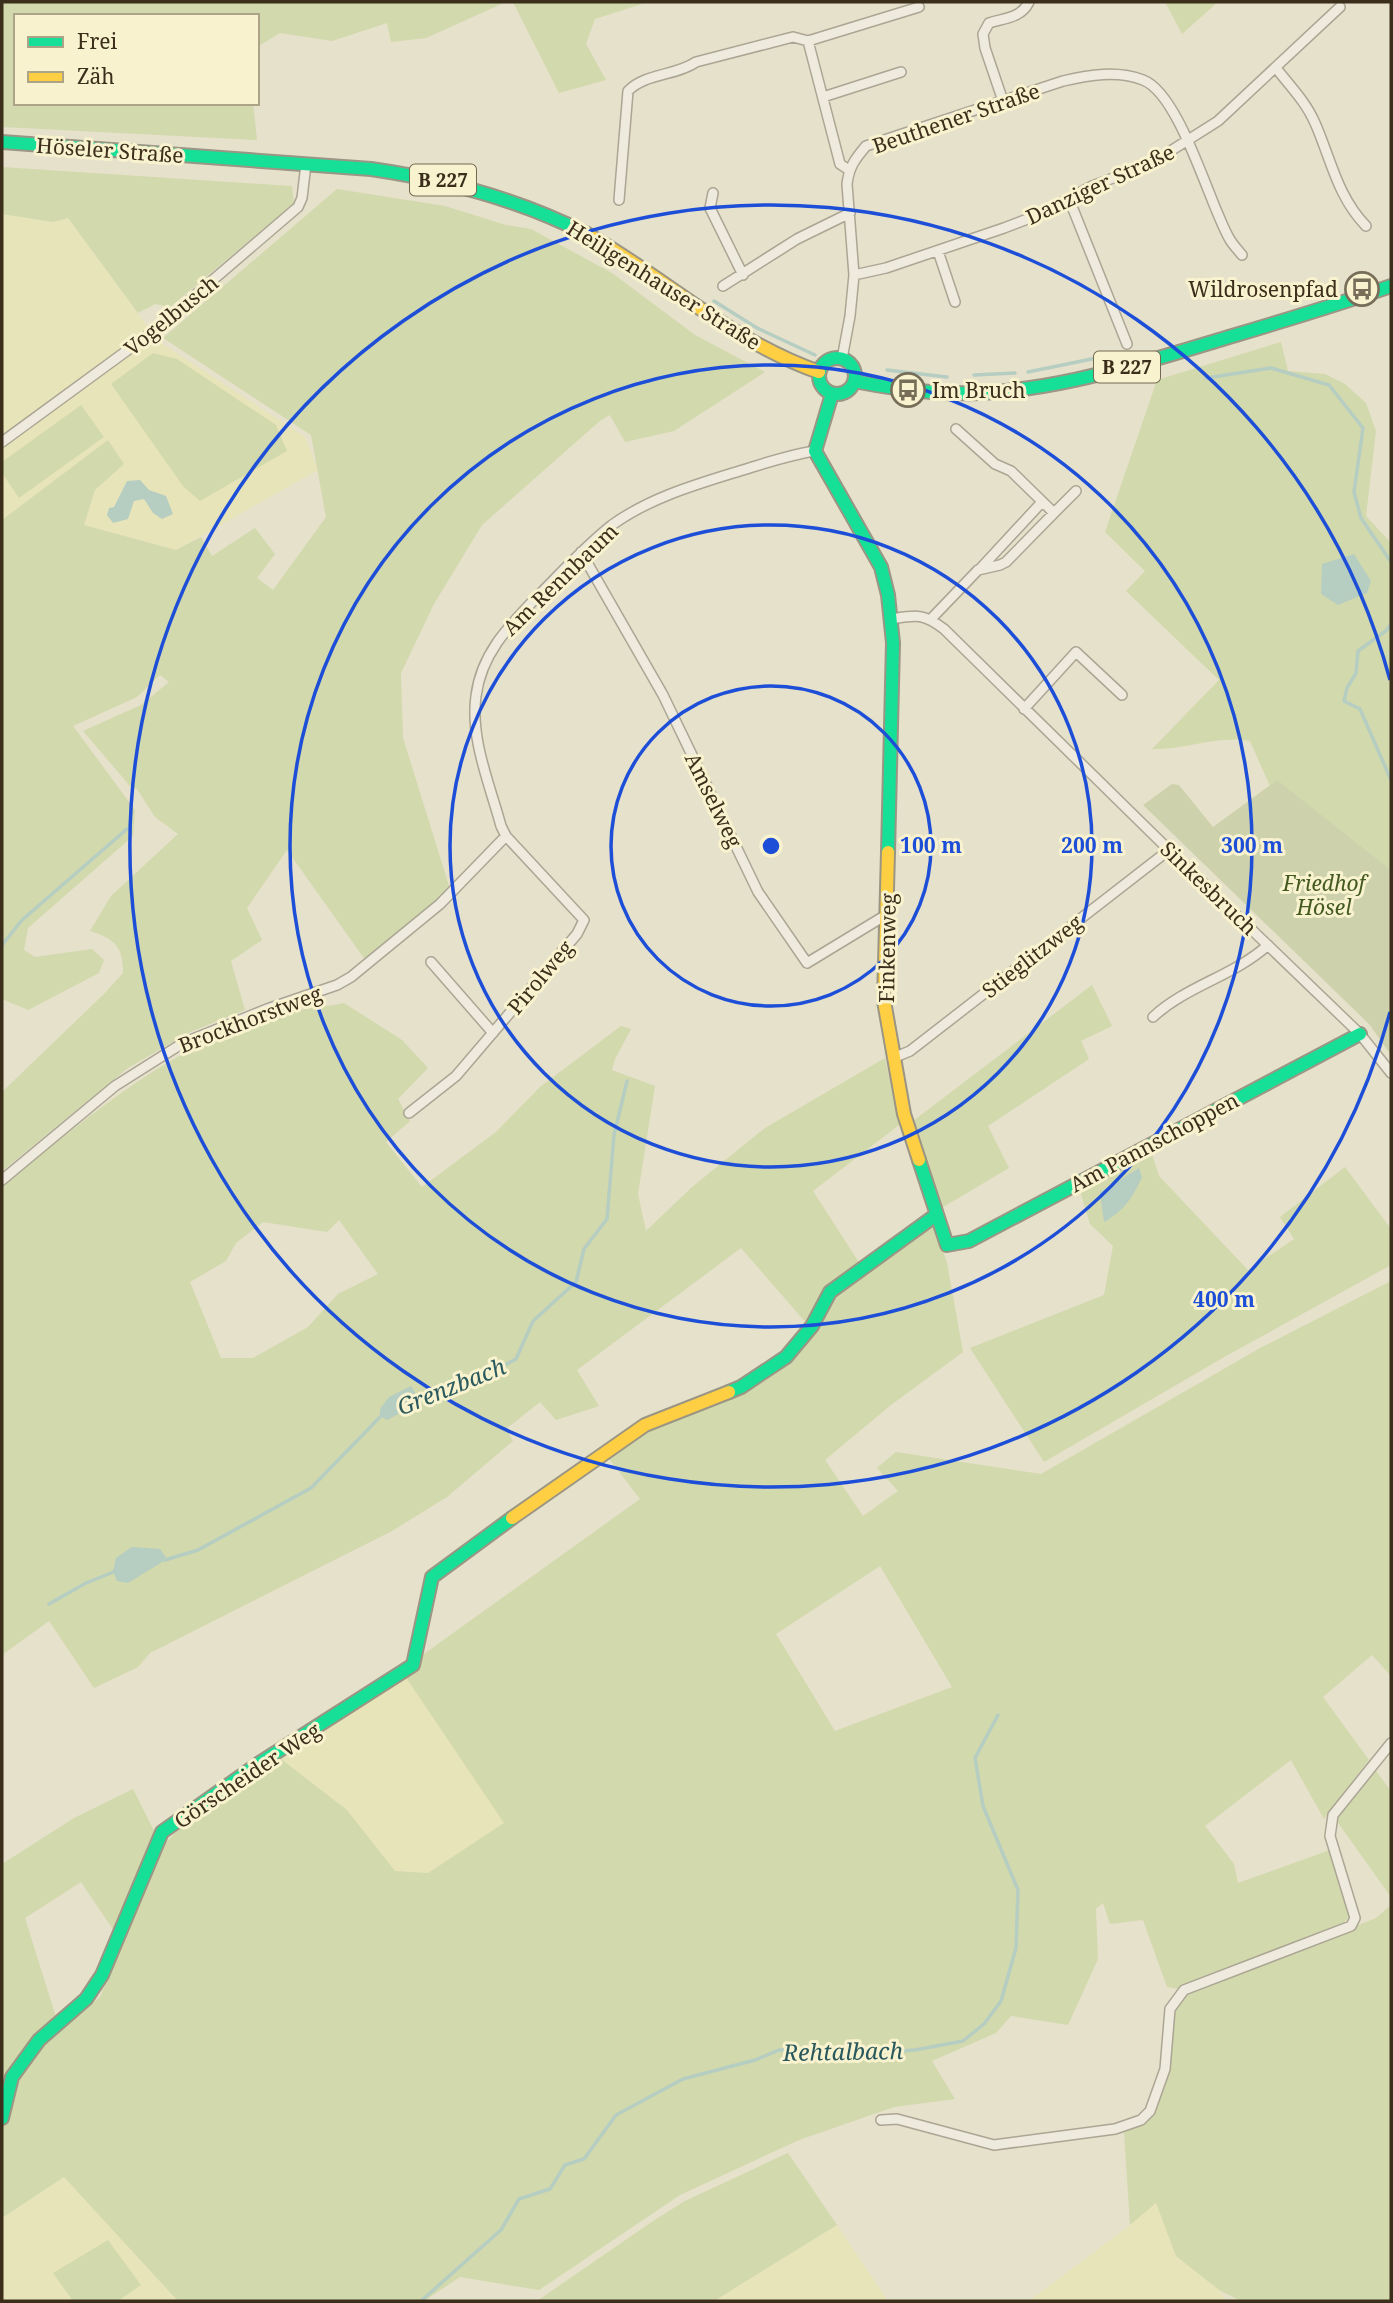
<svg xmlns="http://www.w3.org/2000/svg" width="1393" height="2303" viewBox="0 0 1393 2303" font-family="'Noto Serif',serif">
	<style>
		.farmland { fill: #e8e4b9 }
		.green { fill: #d2d9ac; fill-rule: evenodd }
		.cemetery { fill: #cdd2ac }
		.water { fill: #b6cdc2 }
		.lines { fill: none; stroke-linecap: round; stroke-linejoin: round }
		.stream { stroke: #b6cdc2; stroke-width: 3.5 }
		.street-casing { stroke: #aba594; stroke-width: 12 }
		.fast-casing { stroke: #9b9584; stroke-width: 16 }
		.slow-casing { stroke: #9b9584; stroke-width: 16 }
		.street { stroke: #eeeadd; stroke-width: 9 }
		.fast { stroke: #16e098; stroke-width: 12 }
		.slow { stroke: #ffcf43; stroke-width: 12 }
		.ring { fill: none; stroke: #1d4ed8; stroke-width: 3.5 }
		.labels { text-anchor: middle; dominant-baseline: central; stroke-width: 6; stroke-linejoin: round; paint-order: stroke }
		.shield { fill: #f9f2cf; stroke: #746951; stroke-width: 2 }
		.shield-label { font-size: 19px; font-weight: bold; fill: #3b2e1b }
		.street-label { font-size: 21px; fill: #3b2e1b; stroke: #f9f2cf }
		.poi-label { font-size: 21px; fill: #3b2e1b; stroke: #f9f2cf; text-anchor: end }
		.park-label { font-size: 21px; font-style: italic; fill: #445a20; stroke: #f9f2cf }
		.water-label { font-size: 23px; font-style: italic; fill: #29595c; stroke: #f9f2cf }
		.centre { fill: #1d4ed8; stroke: #f9f2cf; stroke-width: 3.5 }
		.ring-label { font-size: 21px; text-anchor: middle; font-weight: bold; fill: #1d4ed8; stroke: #f9f2cf; stroke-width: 6; stroke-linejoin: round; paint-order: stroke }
	</style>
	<rect width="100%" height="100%" fill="#e6e1cb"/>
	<path class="farmland" d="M2,214l51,8 15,-4 90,123 147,96 13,33 -142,80 -92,-25 11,-35 29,-26 -16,-24 -106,80z
		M405,1676l100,147 -77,50 -33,-2 -48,-61 -66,-51z
		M64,2177l114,124h-176v-83z
		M1156,2202l20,54 43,34 7,11h-197l101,-76z
		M837,2225l51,76h-174z"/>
	<path class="green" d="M2,2h504l-80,36 -35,4 -4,-19 -55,18 -52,-8 -23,14v-31h-241v87h237l4,37 -255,-13z
		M513,2h135l-53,17 -9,25 20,36 -47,13z
		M1165,2h53l-36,32z
		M2,167l290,19 2,17 -124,104 -15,-3 -17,9 -70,-95 -15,4 -51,-8z
		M337,189l108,17 61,19 25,4 81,44 83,62 70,37 -91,59 -49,11 -15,-27 -9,5 -119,105 -48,79 -33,69 2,65 47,151 -8,9 -76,63 -79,-111 -40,58 15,32 -31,21 14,49 -57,23 -60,35 -126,103v-79l103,-99 18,-20c0,-27 -8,-34 -33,-42l21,-35 67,-62 -23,-17 -18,-28 -7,-3 -47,-55 58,-26 28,-23 -9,-7 -23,22 -64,29 62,84 -2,26 -105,92 -4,22 11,7 57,-8 12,11 -5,13 -71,37 -26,-11v-479l106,-80 16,24 -29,26 -11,35 92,25 25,-13 11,19 43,-28 20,26 -18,24 16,12 53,-73 -15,-82 -148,-97z
		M1281,342l7,29 37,3 20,10 21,19 10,28 -10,85 25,27v327l-114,-89 -7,5 -20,-45c-33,-6 -64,9 -98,8l67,-69 -93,-89 19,-20 -40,-39 52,-152z
		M153,353l24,6 99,66 11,26 -87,50 -17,-15 -72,-102z
		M81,405l23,32 -85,61 -17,-25v-11z
		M1092,985l20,41 -31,15 8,18 -101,67 21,42 -69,41 -28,-85 1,-3z
		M344,1003l58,37 26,28 -30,31 12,22 -24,21 36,45 74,-55 44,-45 81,-61 10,3 -16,30 -3,11 43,16 -17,108 8,37 46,-44 73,-59 120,-70 14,67 -86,66 47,73 73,-44 14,43 16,89 -72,53 -66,55 38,56 35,-25 -21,-23 19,-16 145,22 221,-127 129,-66v395l-19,-21 -49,42 46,63 -45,59 -33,-59 -86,66 29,38 4,19 92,-33 20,65 -6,8 -164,66 -13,-2 -24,-67 -33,4 -7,-21 -7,6 2,50 -30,66 -57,-9 -15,17 -64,28 23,38 -61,8 -95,33 -119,55 -141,95 -79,-13 -36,24h-246l-114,-124 -62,41v-354l72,-46 59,-29 23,46 -42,96 -33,-49 -56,36 35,112 40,-33 62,-151 17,-17 102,-70 66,51 48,61 33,2 76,-50 -99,-147 16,-20 219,-157 -33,-43 39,-28 144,-68 18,-35 -67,-77 -164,122 22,36 -43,14 -16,-18 -34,27 7,12 -66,56 -55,34 -242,122 -12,14 -44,21 -45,-67 -47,34v-469c83,-66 165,-139 269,-170 23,-7 49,-8 73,-13zM339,1220l39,54 -40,20 -30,33 -55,31h-32l-31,-76 36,-21 10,-18 27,-21 64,10zM880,1566l72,121 -117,44 -59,-97z
		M1151,1151l8,25 89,94 46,-31 -14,-22 65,-50 46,62v36l-165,91 -182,106 -74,-114 134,-53 9,-49 -23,-22 -10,-33z
		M1376,1771l15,20v106l-55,-77z
		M1391,1905v396h-150l-22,-11 -43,-34 -20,-53 -26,22 -6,-93 24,-14 20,-49 5,-60 13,-15 190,-76z
		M788,2153l49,72 -123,76h-177l116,-80 32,-20z
		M108,2240l33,45 -23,16h-45l-20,-28z"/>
	<path class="cemetery" d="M1277,780l114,90v185l-22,-31 -226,-219 29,-21 7,1 34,42z"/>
	<path class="water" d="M140,480l9,10 17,6 7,18 -11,5 -9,-6 -9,-14 -10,2 -6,18 -15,4 -6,-8 2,-7 5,-1 13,-26z
		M1354,554l17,27 -4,12 -29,12 -17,-11 1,-30z
		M1139,1168l3,9c-9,20 -18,34 -38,45l-4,-30z
		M411,1386l6,10v8l-30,16 -7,-4v-7l9,-12z
		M132,1547l28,2 7,10 -39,24 -11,-2 -4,-10 3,-13z"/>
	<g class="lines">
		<path class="stream" d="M714,301l43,27 58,27
			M887,370l60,7
			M1028,372l93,-19
			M974,375l41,-2
			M1206,378l65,-10 58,17 34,43 -9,64 7,26 30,44
			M1391,624l-4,6 -29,21 -2,22 -9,15 -3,13 16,8 31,71
			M2,945l20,-25 105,-91
			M413,1398l4,-2 16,2 17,-13 33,-8 33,-18 17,-38 43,-39 8,-33 23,-30 7,-84 13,-54
			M165,1560l33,-10 113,-62 71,-73
			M49,1604l37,-21 30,-12
			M421,2301l80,-71 18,-31 31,-10 15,-24 19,-6 32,-44 67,-36 72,-19 24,-10h45l20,5 71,-5 48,-9 21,-17 17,-23 15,-53 2,-58 -35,-84 -8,-48 23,-43"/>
		<g class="street-casing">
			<path id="street" d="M808,41l111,-34
				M1276,68c14,18 30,34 39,55 16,36 22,73 51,103
				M823,97l78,-25
				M1003,101l-18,-53 -2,-14 6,-11c16,-5 32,-5 40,-21
				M713,193l-3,15 33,67
				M1069,199l58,145
				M619,200l9,-109c17,-18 48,-15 68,-29l97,-25 15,4 32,123 9,6
				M938,251l17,51
				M854,275l32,-7 118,-40 34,-13 54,-29 58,-22 68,-43 122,-114
				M723,286l74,-47 53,-26
				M842,359l8,-43 4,-41 -7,-91c2,-17 8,-25 19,-38l197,-65c26,-6 54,-11 80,-1 37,14 66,123 86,158 3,6 9,12 13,17
				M2,442l149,-109 147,-126 4,-9 4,-34
				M1054,513l22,-22
				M581,552l82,143 95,197 49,71 79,-48
				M979,570l63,-68
				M891,619c25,-4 32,-6 53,10l225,221 191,184 31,39
				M931,619l47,-49 22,-5 6,-3 48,-49 -43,-42 -16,-7 -39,-35
				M1024,709l52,-57 46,43
				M431,962l62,71
				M1153,1017c33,-31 81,-41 115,-72
				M893,1058l17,-7 259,-201
				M409,1113l47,-37 121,-142 7,-14 -78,-84 -5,-10c-11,-41 -31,-87 -25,-130 5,-41 31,-68 59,-97 25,-25 49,-52 77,-74 36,-26 79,-39 121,-52 27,-8 54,-18 82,-22
				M2,1180l113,-94 68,-43 84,-34 70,-24 14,-8 89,-73 66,-68
				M881,2120l16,-1 97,26 121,-16 26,-9 9,-9 15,-42 5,-60 14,-19 167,-64 4,-8 -25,-82 3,-21 58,-72"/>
		</g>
		<g class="fast-casing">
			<path id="fast" d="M2,142l369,27c76,11 147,30 216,65
				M819 376a18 18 0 1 1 36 0a18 18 0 1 1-36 0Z
				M854,381c30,6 59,10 89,12 94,4 187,-26 276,-53 57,-17 115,-34 172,-54
				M832,394l-17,57 66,116 7,28 5,48 -5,209
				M919,1160l28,85 22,-4 391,-207
				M729,1392l12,-5 45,-30 26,-31 18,-34 106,-77
				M2,2118l10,-41 27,-37 47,-41 16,-24 60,-143 96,-68 155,-99 19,-88 80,-59"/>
		</g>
		<g class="slow-casing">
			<path id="slow" d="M587,234c80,45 143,107 232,138
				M888,852l-4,149 20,113 15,46
				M512,1518l133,-93 84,-33"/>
		</g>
		<use href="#street" class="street"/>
		<use href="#fast" class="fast"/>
		<use href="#slow" class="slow"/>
	</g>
	<g class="ring">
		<circle cx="771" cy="846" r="160"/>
		<circle cx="771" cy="846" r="321"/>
		<circle cx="771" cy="846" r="481"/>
		<path d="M1390 1012A641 641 0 1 1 1390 680"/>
	</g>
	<defs>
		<g id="bus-ring" transform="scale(1.75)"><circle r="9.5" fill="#f9f2cf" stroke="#776d59" stroke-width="1.5"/><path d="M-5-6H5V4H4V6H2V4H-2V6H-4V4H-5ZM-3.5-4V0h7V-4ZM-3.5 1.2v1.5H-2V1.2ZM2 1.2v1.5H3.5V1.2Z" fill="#776d59"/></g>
	</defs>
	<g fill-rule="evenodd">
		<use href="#bus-ring" x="1362" y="289"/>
		<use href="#bus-ring" x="908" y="390"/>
	</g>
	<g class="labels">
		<g class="shield">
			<rect x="410" y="164.5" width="66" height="31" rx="5"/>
			<rect x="1094" y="351.5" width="66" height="31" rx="5"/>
		</g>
		<g class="shield-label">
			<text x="443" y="180">B 227</text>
			<text x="1127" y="367">B 227</text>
		</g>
		<g class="street-label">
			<text transform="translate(956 118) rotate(-19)">Beuthener Straße</text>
			<text transform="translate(110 150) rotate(4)">Höseler Straße</text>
			<text transform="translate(1100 184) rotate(-25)">Danziger Straße</text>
			<text transform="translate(664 285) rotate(32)">Heiligenhauser Straße</text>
			<text transform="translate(171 315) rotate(-39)">Vogelbusch</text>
			<text transform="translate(560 579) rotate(-44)">Am Rennbaum</text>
			<text transform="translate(714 800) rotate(64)">Amselweg</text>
			<text transform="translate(1209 888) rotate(44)">Sinkesbruch</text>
			<text transform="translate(887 948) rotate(-89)">Finkenweg</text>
			<text transform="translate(1032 956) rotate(-38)">Stieglitzweg</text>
			<text transform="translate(540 977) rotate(-50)">Pirolweg</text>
			<text transform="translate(250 1019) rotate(-21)">Brockhorstweg</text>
			<text transform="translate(1154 1142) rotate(-28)">Am Pannschoppen</text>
			<text transform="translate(247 1775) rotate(-34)">Görscheider Weg</text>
		</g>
		<g class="poi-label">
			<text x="1338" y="289">Wildrosenpfad</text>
			<text x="932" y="390" text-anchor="start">Im Bruch</text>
		</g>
		<g class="park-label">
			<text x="1324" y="883">Friedhof<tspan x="1324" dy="24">Hösel</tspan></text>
		</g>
		<g class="water-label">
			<text transform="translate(451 1386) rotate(-22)">Grenzbach</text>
			<text transform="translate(843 2051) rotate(-1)">Rehtalbach</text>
		</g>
	</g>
	<circle cx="771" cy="846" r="10" class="centre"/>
	<g class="ring-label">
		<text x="931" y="853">100 m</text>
		<text x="1092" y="853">200 m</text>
		<text x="1252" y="853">300 m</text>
		<text x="1224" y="1307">400 m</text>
	</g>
	<rect width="1393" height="2303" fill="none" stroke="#3b2e1b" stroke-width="7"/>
	<rect x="14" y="14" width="245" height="91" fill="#f9f2cf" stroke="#ada487" stroke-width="2"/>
	<rect x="28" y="37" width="35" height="10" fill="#16e098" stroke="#ada487" stroke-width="2"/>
	<text x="77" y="49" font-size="21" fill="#3b2e1b">Frei</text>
	<rect x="28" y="72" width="35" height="10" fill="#ffcf43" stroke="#ada487" stroke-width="2"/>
	<text x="77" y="84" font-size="21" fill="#3b2e1b">Zäh</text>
</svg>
